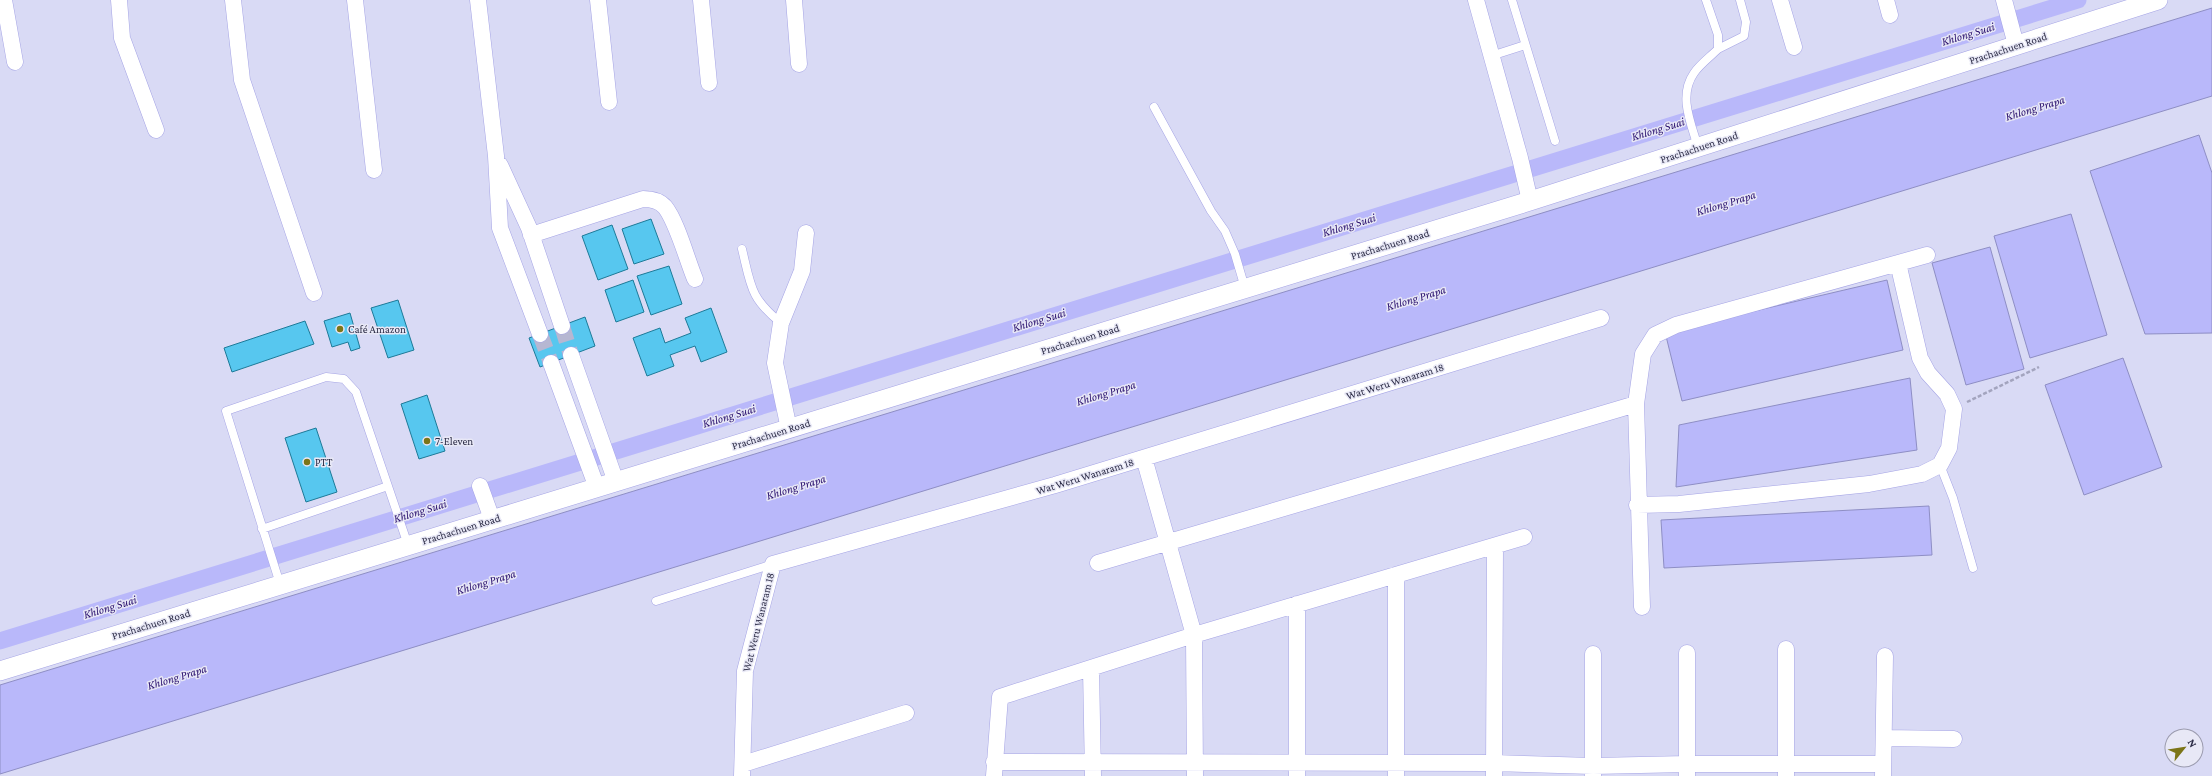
<svg xmlns="http://www.w3.org/2000/svg" width="2212" height="776" viewBox="0 0 2212 776" font-family="'Crimson Pro',serif">
	<style>
		.water { fill: #b9b8fa; stroke: #8e8ec4 }
		.lines { fill: none; stroke-linecap: round; stroke-linejoin: round }
		.canal { stroke: #b9b8fa; stroke-width: 17 }
		.building { fill: #57c7ef; stroke: #1d7a98 }
		.minor-tunnel { stroke: #b6b7d2; stroke-width: 16; stroke-dasharray: 16 8; stroke-linecap: butt }
		.service-casing { stroke: #a5a4e5; stroke-width: 9 }
		.minor-casing { stroke: #a5a4e5; stroke-width: 17 }
		.tertiary-casing { stroke: #a5a4e5; stroke-width: 20 }
		.path { stroke: #a3a4be; stroke-width: 2.5; stroke-dasharray: 4 2; stroke-linecap: butt }
		.service { stroke: #fff; stroke-width: 8 }
		.minor { stroke: #fff; stroke-width: 16 }
		.tertiary { stroke: #fff; stroke-width: 19 }
		.poi-dot { fill: #7c7518; stroke: #e8e8f6; stroke-width: 1.5 }
		.labels { text-anchor: middle; dominant-baseline: central; stroke-width: 3; stroke-linejoin: round; paint-order: stroke }
		.street-label { font-size: 11px; fill: #2b2b45; stroke: #e8e8f6 }
		.poi-label { font-size: 11px; fill: #2b2b45; stroke: #e8e8f6; text-anchor: start }
		.water-label { font-size: 12px; font-style: italic; fill: #29106e; stroke: #e8e8f6 }
	</style>
	<rect width="100%" height="100%" fill="#d9daf5"/>
	<path class="water" d="M2212,8v88l-2212,678v-89z
		M2199,135l13,38v160l-67,1 -55,-163z
		M2071,214l36,121 -77,23 -36,-122z
		M1990,247l34,122 -58,16 -34,-122z
		M1887,280l16,70 -221,51 -17,-69z
		M2123,358l39,109 -78,28 -39,-110z
		M1910,378l7,72 -241,37 3,-62z
		M1929,506l3,49 -268,13 -3,-48z"/>
	<g class="lines">
		<path class="canal" d="M0,641l2078,-641"/>
	</g>
	<path class="building" d="M651,219l13,35 -30,10 -12,-35z
		M612,225l16,44 -30,11 -16,-44z
		M669,266l13,38 -31,11 -14,-39z
		M633,280l11,32 -28,10 -11,-32z
		M398,300l16,50 -26,8 -17,-50z
		M711,308l16,44 -26,10 -6,-16 -25,9 4,11 -27,10 -14,-38 27,-10 5,15 26,-10 -6,-15z
		M350,313l10,35 -9,3 -3,-9 -16,5 -8,-26z
		M585,317l10,29 -55,21 -11,-29z
		M305,321l9,23 -82,28 -8,-24z
		M427,395l18,56 -26,8 -18,-55z
		M316,428l21,64 -31,10 -21,-64z"/>
	<g class="lines">
		<path class="minor-tunnel" d="M562,326l9,29
			M540,334l11,29"/>
		<g class="service-casing">
			<path id="service" d="M1512,0l43,141
				M1718,49l26,-13 2,-14 -6,-22
				M1491,56l34,-11
				M1154,107l57,104 14,20 10,23 10,34
				M1698,147c-7,-24 -20,-51 -4,-74 6,-9 16,-16 24,-24v-14l-12,-35
				M742,249c9,37 8,49 39,74
				M1940,465l13,33 20,70
				M262,529l126,-43
				M280,584l-54,-173 100,-34 18,2 12,13 52,153
				M656,601l117,-37"/>
		</g>
		<g class="minor-casing">
			<path id="minor" d="M4,0l11,62
				M119,0l3,38 34,92
				M233,0l9,80 72,213
				M355,0l19,170
				M478,0l18,156 4,72 40,106
				M598,0l11,102
				M701,0l8,83
				M794,0l5,64
				M1476,0l44,158 10,43
				M1780,0l14,47
				M1886,0l4,15
				M2004,0l12,45
				M500,165l29,63 33,98
				M531,235l112,-36c8,0 16,1 22,8 12,15 22,53 30,72
				M571,355l45,127
				M551,363l46,125
				M789,429l-14,-66 6,-40 21,-52 4,-38
				M1144,458l50,177 1,141
				M480,486l12,33
				M1637,505l42,-1 190,-20 53,-10 18,-9 9,-17 5,-39 -7,-15 -19,-21 -8,-15 -22,-95
				M1098,563l538,-159
				M1396,575v201
				M1642,607l-6,-203 7,-50 12,-19 21,-10 251,-70
				M1593,654v122
				M1091,668l2,108
				M1884,738l70,1
				M994,762l500,1 99,3 94,-2h196
				M743,764l163,-51
				M742,776l3,-105 28,-107 282,-79 546,-167
				M994,776l6,-79 194,-62 330,-98
				M1297,776v-172
				M1494,776l1,-230
				M1687,776v-123
				M1786,776v-127
				M1883,776l2,-120"/>
		</g>
		<g class="tertiary-casing">
			<path id="tertiary" d="M0,671l1530,-470 628,-201"/>
		</g>
		<path class="path" d="M1967,402l72,-35"/>
		<use href="#service" class="service"/>
		<use href="#minor" class="minor"/>
		<use href="#tertiary" class="tertiary"/>
	</g>
	<g class="poi-dot">
		<circle cx="340" cy="329" r="4"/>
		<circle cx="427" cy="441" r="4"/>
		<circle cx="307" cy="462" r="4"/>
	</g>
	<g class="labels">
		<g class="street-label">
			<text transform="translate(2008 48) rotate(-18)">Prachachuen Road</text>
			<text transform="translate(1699 147) rotate(-18)">Prachachuen Road</text>
			<text transform="translate(1390 244) rotate(-17)">Prachachuen Road</text>
			<text transform="translate(1080 339) rotate(-17)">Prachachuen Road</text>
			<text transform="translate(1395 381) rotate(-17)">Wat Weru Wanaram 18</text>
			<text transform="translate(771 434) rotate(-17)">Prachachuen Road</text>
			<text transform="translate(1085 476) rotate(-17)">Wat Weru Wanaram 18</text>
			<text transform="translate(461 529) rotate(-17)">Prachachuen Road</text>
			<text transform="translate(758 622) rotate(-76)">Wat Weru Wanaram 18</text>
			<text transform="translate(151 624) rotate(-17)">Prachachuen Road</text>
		</g>
		<g class="poi-label">
			<text x="348" y="329">Café Amazon</text>
			<text x="435" y="441">7-Eleven</text>
			<text x="315" y="462">PTT</text>
		</g>
		<g class="water-label">
			<text transform="translate(1968 34) rotate(-17)">Khlong Suai</text>
			<text transform="translate(2035 108) rotate(-17)">Khlong Prapa</text>
			<text transform="translate(1658 129) rotate(-17)">Khlong Suai</text>
			<text transform="translate(1726 203) rotate(-17)">Khlong Prapa</text>
			<text transform="translate(1349 225) rotate(-17)">Khlong Suai</text>
			<text transform="translate(1416 298) rotate(-17)">Khlong Prapa</text>
			<text transform="translate(1039 320) rotate(-17)">Khlong Suai</text>
			<text transform="translate(1106 393) rotate(-17)">Khlong Prapa</text>
			<text transform="translate(729 416) rotate(-17)">Khlong Suai</text>
			<text transform="translate(796 487) rotate(-17)">Khlong Prapa</text>
			<text transform="translate(420 511) rotate(-17)">Khlong Suai</text>
			<text transform="translate(486 582) rotate(-17)">Khlong Prapa</text>
			<text transform="translate(110 607) rotate(-17)">Khlong Suai</text>
			<text transform="translate(177 677) rotate(-17)">Khlong Prapa</text>
		</g>
	</g>
	<g transform="translate(2184 748) rotate(60)"><circle r="19" fill="#e8e8f6" stroke="#9c9caf"/>
	<path d="M0-3L7 15L0 10L-7 15Z" fill="#7c7518"/>
	<text y="-6" font-size="11" font-weight="bold" text-anchor="middle" fill="#2b2b45">N</text>
	</g>
</svg>
